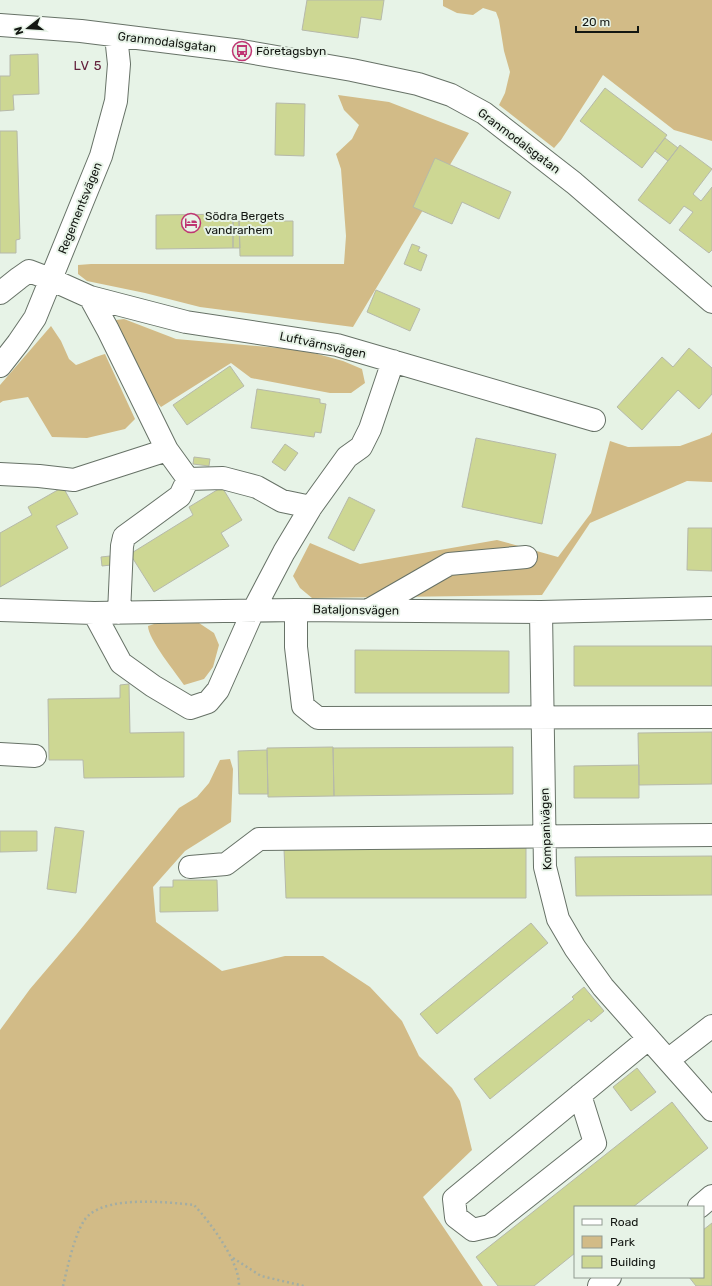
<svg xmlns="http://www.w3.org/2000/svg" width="712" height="1286" viewBox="0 0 712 1286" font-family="Rubik,sans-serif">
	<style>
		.green { fill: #d2bb87 }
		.building { fill: #cdd793; stroke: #b6b9aa }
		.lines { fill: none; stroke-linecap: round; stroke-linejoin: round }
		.minor-casing { stroke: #677267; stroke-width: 24 }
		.path { stroke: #a3ada3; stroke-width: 2.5; stroke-dasharray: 2 3; stroke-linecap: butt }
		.minor { stroke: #fff; stroke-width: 22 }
		.labels { text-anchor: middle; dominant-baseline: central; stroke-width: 4; stroke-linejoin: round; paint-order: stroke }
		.street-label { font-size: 12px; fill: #131712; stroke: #e7f3e7 }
		.poi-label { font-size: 12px; fill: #131712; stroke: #e7f3e7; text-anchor: start }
		.neighbourhood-label { font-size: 13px; letter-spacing: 1px; fill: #63213c; stroke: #e7f3e7 }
	</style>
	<rect width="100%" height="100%" fill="#e7f3e7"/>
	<path class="green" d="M443,0h269v141l-38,-11 -71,-55 -42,65 -7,8 -55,-43 6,-12 5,-21 -6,-21 -5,-31 -3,-8 -13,-4 -10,7 -16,-2 -14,-7z
		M338,95l51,7 80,31 -116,194 -153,-20 -55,-14 -58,-12 -9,-7v-9l13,-1h253l2,-28 -5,-67 -5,-15 16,-15 7,-14 -15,-15z
		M124,319l52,20 127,11 40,11 19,8 3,14 -14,10h-21l-79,-15 -20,-15 -70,44 -13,-15 -35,-69 3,-3z
		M51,326l10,15 8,18 7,6c10,-3 20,-9 29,-11l30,65 -10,10 -38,9 -35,-1 -24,-40 -25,4 -3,2v-18z
		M712,432v50l-25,-1 -97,42 -48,72 -230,3 -12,-10 -7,-12 17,-33 50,21 137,-24 61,17 33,-44 19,-72 18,6 52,-1 30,-11z
		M199,623l15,10 5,12 -6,22 -9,12 -20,6c-8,-12 -36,-46 -36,-59l6,-2z
		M230,759l3,10 -2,53 -46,29 -32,36 3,35 66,49 63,-15h38l47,31 32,34 17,35 33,32 8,13 12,49 -49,47 60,89h-483v-256l30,-41 46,-54 103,-127 18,-11 12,-14 11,-23z"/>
	<path class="building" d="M307,0h77l-3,20 -20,-3 -3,21 -56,-8z
		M38,54l1,40 -26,1 1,15 -14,1v-35h10v-21z
		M605,88l62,47 -25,33 -62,-47z
		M276,103l29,1 -1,52 -29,-1z
		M0,131h17l3,108 -4,1v13h-16z
		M665,138l13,10 -10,13 -13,-10z
		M680,145l32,24 -19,25 8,7 11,-14v63l-3,3 -30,-23 14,-18 -9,-6 -14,18 -32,-24z
		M435,158l76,34 -12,27 -37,-17 -10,22 -39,-17z
		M233,214v34l-77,1v-34z
		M233,221h6l1,27h-7z
		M239,221h54v35h-53z
		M412,244l8,3 -2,4 9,4 -6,16 -17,-7z
		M376,290l44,19 -10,22 -43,-19z
		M689,348l23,20v26l-13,15 -21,-19 -36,40 -25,-23 45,-50 11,10z
		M230,366l14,20 -57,39 -14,-20z
		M257,389l63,10v4l6,1 -5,29 -6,-1 -1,5 -63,-9z
		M476,438l80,16 -14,70 -80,-17z
		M285,444l13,9 -13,18 -13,-9z
		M194,457l16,2 -1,7 -16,-2z
		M63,487l15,27 -22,12 12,22 -68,39v-54l32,-18 -4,-8z
		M222,487l20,33 -21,13 8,13 -75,46 -24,-38 63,-39 -4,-8z
		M349,497l26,13 -21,41 -26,-13z
		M688,528h24v43l-25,-1z
		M110,556l1,9 -9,1 -1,-9z
		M574,646h138v40h-138z
		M355,650l154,1v42h-154z
		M129,684l1,49 54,-1v45l-100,1 -1,-18h-34l-1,-61 72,-1v-13z
		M712,732v52l-73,1 -1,-52z
		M333,747l1,49 -66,1 -1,-49z
		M513,747v47l-179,2 -1,-48z
		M267,750l1,44h-29l-1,-43z
		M639,765v33h-65v-32z
		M55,827l29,4 -8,62 -29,-4z
		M0,831h37v20l-37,1z
		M526,848v50h-240l-2,-49z
		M712,856v39l-136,1 -1,-39z
		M173,880h44l1,31 -58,1v-25h13z
		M531,923l17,20 -111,91 -17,-20z
		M584,987l20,24 -13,11 -2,-3 -99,80 -16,-20 100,-80 -2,-2z
		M637,1068l19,24 -25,19 -18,-24z
		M672,1102l36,46 -75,59h-58v46l-41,33h-36l-22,-29z
		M712,1223v63h-16l-7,-9h14v-47z"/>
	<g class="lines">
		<g class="minor-casing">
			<path id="minor" d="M0,25l81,6 161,20 110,19 66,14 33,11 33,18 90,70 138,119
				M0,293l19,-15 10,-7 21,8 40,18 96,25 151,23 257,75
				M90,297l18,33 59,120 21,29 35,-1 34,9 25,14 29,6
				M0,366l18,-23 17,-25 66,-162 15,-55 3,-37 -3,-28
				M0,474l39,2 35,4 93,-30
				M0,610l94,3 202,-3 245,2 171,-4
				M296,610v37l7,59 15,12 394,-1
				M369,610l80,-46 77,-7
				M541,612l4,255 13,52 17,29 28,39 109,123
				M94,613l27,50 32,23 37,22 18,-6 10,-12 35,-79 31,-59 27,-45 36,-50 14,-10 9,-18 23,-68
				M119,613l3,-67 2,-9 56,-41 8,-17
				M0,754l35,2
				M190,867l36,-3 33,-25 453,-4
				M668,1060l44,-34
				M580,1095l15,48 -105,83 -17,4 -17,-13 -2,-18 194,-160
				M699,1207l13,-11
				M599,1286l11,-9"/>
		</g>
		<path class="path" d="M233,1258l28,18 43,10
			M63,1286c4,-16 13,-61 26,-71 22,-19 77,-13 105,-10 16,17 46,57 45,81"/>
		<use href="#minor" class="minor"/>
	</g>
	<defs>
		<g id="bus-ring" transform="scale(1)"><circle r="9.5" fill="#e7f3e7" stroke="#bf3672" stroke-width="1.5"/><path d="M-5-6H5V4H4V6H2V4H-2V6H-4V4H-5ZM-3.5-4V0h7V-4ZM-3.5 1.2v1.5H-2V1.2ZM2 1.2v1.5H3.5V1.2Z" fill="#bf3672"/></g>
		<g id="hotel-ring" transform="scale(1)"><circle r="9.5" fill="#e7f3e7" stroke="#bf3672" stroke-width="1.5"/><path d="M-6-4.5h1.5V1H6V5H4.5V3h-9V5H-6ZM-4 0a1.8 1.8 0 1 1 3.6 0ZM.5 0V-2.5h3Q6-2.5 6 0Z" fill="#bf3672"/></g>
	</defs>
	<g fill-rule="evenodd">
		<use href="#bus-ring" x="242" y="51"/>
		<use href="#hotel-ring" x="191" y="223"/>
	</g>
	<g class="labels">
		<g class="street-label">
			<text transform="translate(167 42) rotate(7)">Granmodalsgatan</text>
			<text transform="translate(519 141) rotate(37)">Granmodalsgatan</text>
			<text transform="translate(80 208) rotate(-68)">Regementsvägen</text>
			<text transform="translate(323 345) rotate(12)">Luftvärnsvägen</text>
			<text transform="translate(356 610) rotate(1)">Bataljonsvägen</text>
			<text transform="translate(546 829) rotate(-92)">Kompanivägen</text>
		</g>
		<g class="poi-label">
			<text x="256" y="51">Företagsbyn</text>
			<text x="205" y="216">Södra Bergets<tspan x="205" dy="14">vandrarhem</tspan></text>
		</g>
		<g class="neighbourhood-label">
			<text x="88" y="65">LV 5</text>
		</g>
	</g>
	<rect x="574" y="1206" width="130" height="72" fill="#e7f3e7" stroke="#929b92"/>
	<rect x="582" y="1219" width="20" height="6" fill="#ffffff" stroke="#929b92"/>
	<text x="610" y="1226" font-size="12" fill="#131712">Road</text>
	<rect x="582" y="1236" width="20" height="12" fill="#d2bb87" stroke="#929b92"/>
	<text x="610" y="1246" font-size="12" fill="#131712">Park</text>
	<rect x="582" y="1256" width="20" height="12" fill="#cdd793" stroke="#929b92"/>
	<text x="610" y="1266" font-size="12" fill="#131712">Building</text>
	<g transform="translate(28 28) rotate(253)" stroke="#e7f3e7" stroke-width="3" paint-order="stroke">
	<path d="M0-3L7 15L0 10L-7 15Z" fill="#131712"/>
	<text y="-6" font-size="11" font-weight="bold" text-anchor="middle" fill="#131712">N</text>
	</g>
	<path d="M576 26v6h62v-6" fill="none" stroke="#131712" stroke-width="2"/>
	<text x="582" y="26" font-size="12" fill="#131712" stroke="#e7f3e7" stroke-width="3" paint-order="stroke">20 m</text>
</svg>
